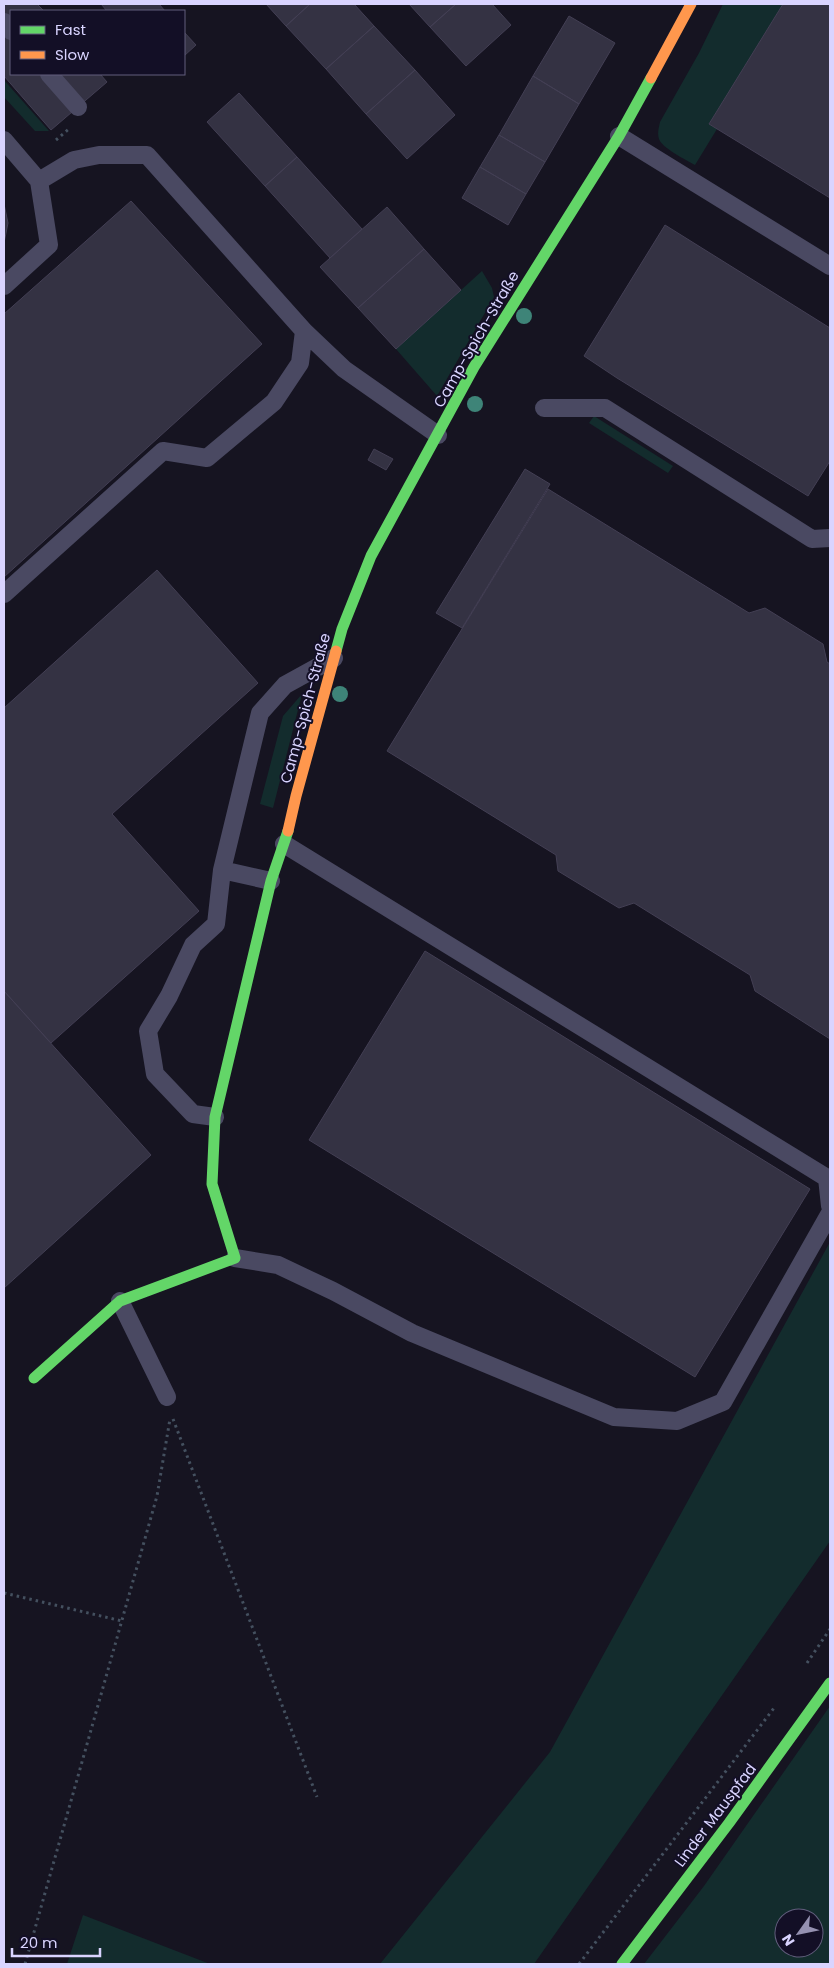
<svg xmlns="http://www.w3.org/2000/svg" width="834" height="1968" viewBox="0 0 834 1968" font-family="Poppins,sans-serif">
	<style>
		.green { fill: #132c2d; fill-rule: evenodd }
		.building { fill: #343243; stroke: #433f54 }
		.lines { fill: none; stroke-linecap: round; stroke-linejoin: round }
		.path { stroke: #44505f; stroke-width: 3; stroke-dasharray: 2.5 4; stroke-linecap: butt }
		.lane { stroke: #4a4962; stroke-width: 18 }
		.fast { stroke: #63d668; stroke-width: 11 }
		.slow { stroke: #ff974d; stroke-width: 11 }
		.tree { fill: #3e8478 }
		.labels { text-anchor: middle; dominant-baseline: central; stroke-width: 4; stroke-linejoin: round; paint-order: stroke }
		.street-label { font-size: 15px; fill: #d9d4ff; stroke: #130f26 }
	</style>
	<rect width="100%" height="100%" fill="#161421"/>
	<path class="green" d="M723,4h60l-74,120 8,5 -22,36c-9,-5 -33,-17 -36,-26 -2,-6 0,-12 1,-17l39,-69z
		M4,80l45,51h-14l-31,-34z
		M482,271l10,17 2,9 -57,99 -41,-47z
		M594,416l79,50 -5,7 -79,-50z
		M302,694l-29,114 -13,-4 23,-88z
		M830,1242v299l-296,423h-154l170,-212z
		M830,1706v258h-186l60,-78zM784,1918h30v30h-30z
		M83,1915l127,49h-143z"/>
	<path class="building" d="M4,4h33l7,7h-33v63h89l7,8 -56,48 -47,-54z
		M101,4h58l6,7h-58z
		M266,4h44l-24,22z
		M310,4h44l20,22 -48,43 -40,-43z
		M409,4h47l-26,23z
		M456,4h36l19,21 -45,41 -36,-39z
		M783,4h47v194l-121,-74z
		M569,16l46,27 -36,61 -46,-28z
		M374,26l41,44 -49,44 -40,-45z
		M184,32l12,13 -12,11z
		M415,70l40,45 -48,44 -41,-45z
		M533,76l46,28 -34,58 -46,-27z
		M239,93l58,64 -32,29 -58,-64z
		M499,135l46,27 -19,32 -46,-27z
		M297,157l65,72 -32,29 -65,-72z
		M480,167l46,27 -18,31 -46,-27z
		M131,201l131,143 -258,233v-263z
		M4,204l4,19 -4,20z
		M387,207l37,42 -66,59 -38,-41z
		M665,225l165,103v133l-22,35 -191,-118 -33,-22z
		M424,249l37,41 -65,59 -38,-41z
		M374,449l19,10 -7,11 -18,-10z
		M525,469l25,15 -88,144 -26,-15z
		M548,489l201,124 16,-5 58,36 4,18 3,2v375l-75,-48 -5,-16 -116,-72 -15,5 -61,-37 -2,-16 -169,-104z
		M157,570l101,113 -146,131 87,97 -148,132 -47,-52v-283z
		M425,951l385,238 -115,188 -386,-237z
		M4,991l147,164 -147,133z"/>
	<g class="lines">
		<path class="path" d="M56,140l14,-12
			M173,1419l144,378
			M4,1593l118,28
			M807,1663l23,-34
			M25,1964l132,-468 13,-77
			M579,1964l195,-256"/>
		<path class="lane" d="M4,22l7,9
			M49,74l29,33
			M619,136l211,130
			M4,140l35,41 10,64 -45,41
			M39,181l35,-21 25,-5h48l157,176
			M544,408h61l207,131 18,-1
			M4,594l159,-143 44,7 67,-56 26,-39 4,-32 40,38 94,66
			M284,844l543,334 3,28
			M222,870l49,11
			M215,1117l-22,-3 -38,-40 -7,-43 21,-35 24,-51 23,-21 6,-54 38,-157 25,-28 49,-27
			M235,1258l43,7 55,26 79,42 202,84 63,4 46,-19 107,-189
			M120,1301l47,96"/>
		<path class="fast" d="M336,651l6,-22 29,-73 103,-189 145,-231 32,-58
			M34,1378l86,-77 115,-43 -23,-74 3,-67 56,-236 17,-50
			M622,1964l107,-141 101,-140"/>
		<path class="slow" d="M651,78l40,-74
			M288,831l8,-35 40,-145"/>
	</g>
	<g class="tree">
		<circle cx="524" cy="316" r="8"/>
		<circle cx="475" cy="404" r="8"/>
		<circle cx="340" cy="694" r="8"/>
	</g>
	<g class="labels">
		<g class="street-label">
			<text transform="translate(476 339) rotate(-60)">Camp-Spich-Straße</text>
			<text transform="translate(305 708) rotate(-75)">Camp-Spich-Straße</text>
			<text transform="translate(715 1815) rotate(-53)">Linder Mauspfad</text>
		</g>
	</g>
	<rect width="834" height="1968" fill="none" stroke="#d9d4ff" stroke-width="10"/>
	<rect x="10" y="10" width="175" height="65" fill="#130f26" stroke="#625e7d"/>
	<rect x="20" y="26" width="25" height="8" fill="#63d668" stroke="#625e7d"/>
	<text x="55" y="35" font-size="15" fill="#d9d4ff">Fast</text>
	<rect x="20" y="51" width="25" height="8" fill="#ff974d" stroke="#625e7d"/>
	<text x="55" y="60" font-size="15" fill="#d9d4ff">Slow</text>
	<g transform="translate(799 1933) rotate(237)"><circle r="24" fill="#130f26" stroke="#625e7d"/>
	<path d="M0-4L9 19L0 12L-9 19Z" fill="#9591b1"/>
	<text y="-8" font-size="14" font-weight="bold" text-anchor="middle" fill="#d9d4ff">N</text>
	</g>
	<path d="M12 1948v8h88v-8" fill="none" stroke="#d9d4ff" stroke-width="2.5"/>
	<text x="20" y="1948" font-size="15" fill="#d9d4ff" stroke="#130f26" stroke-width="4" paint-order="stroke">20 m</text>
</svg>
